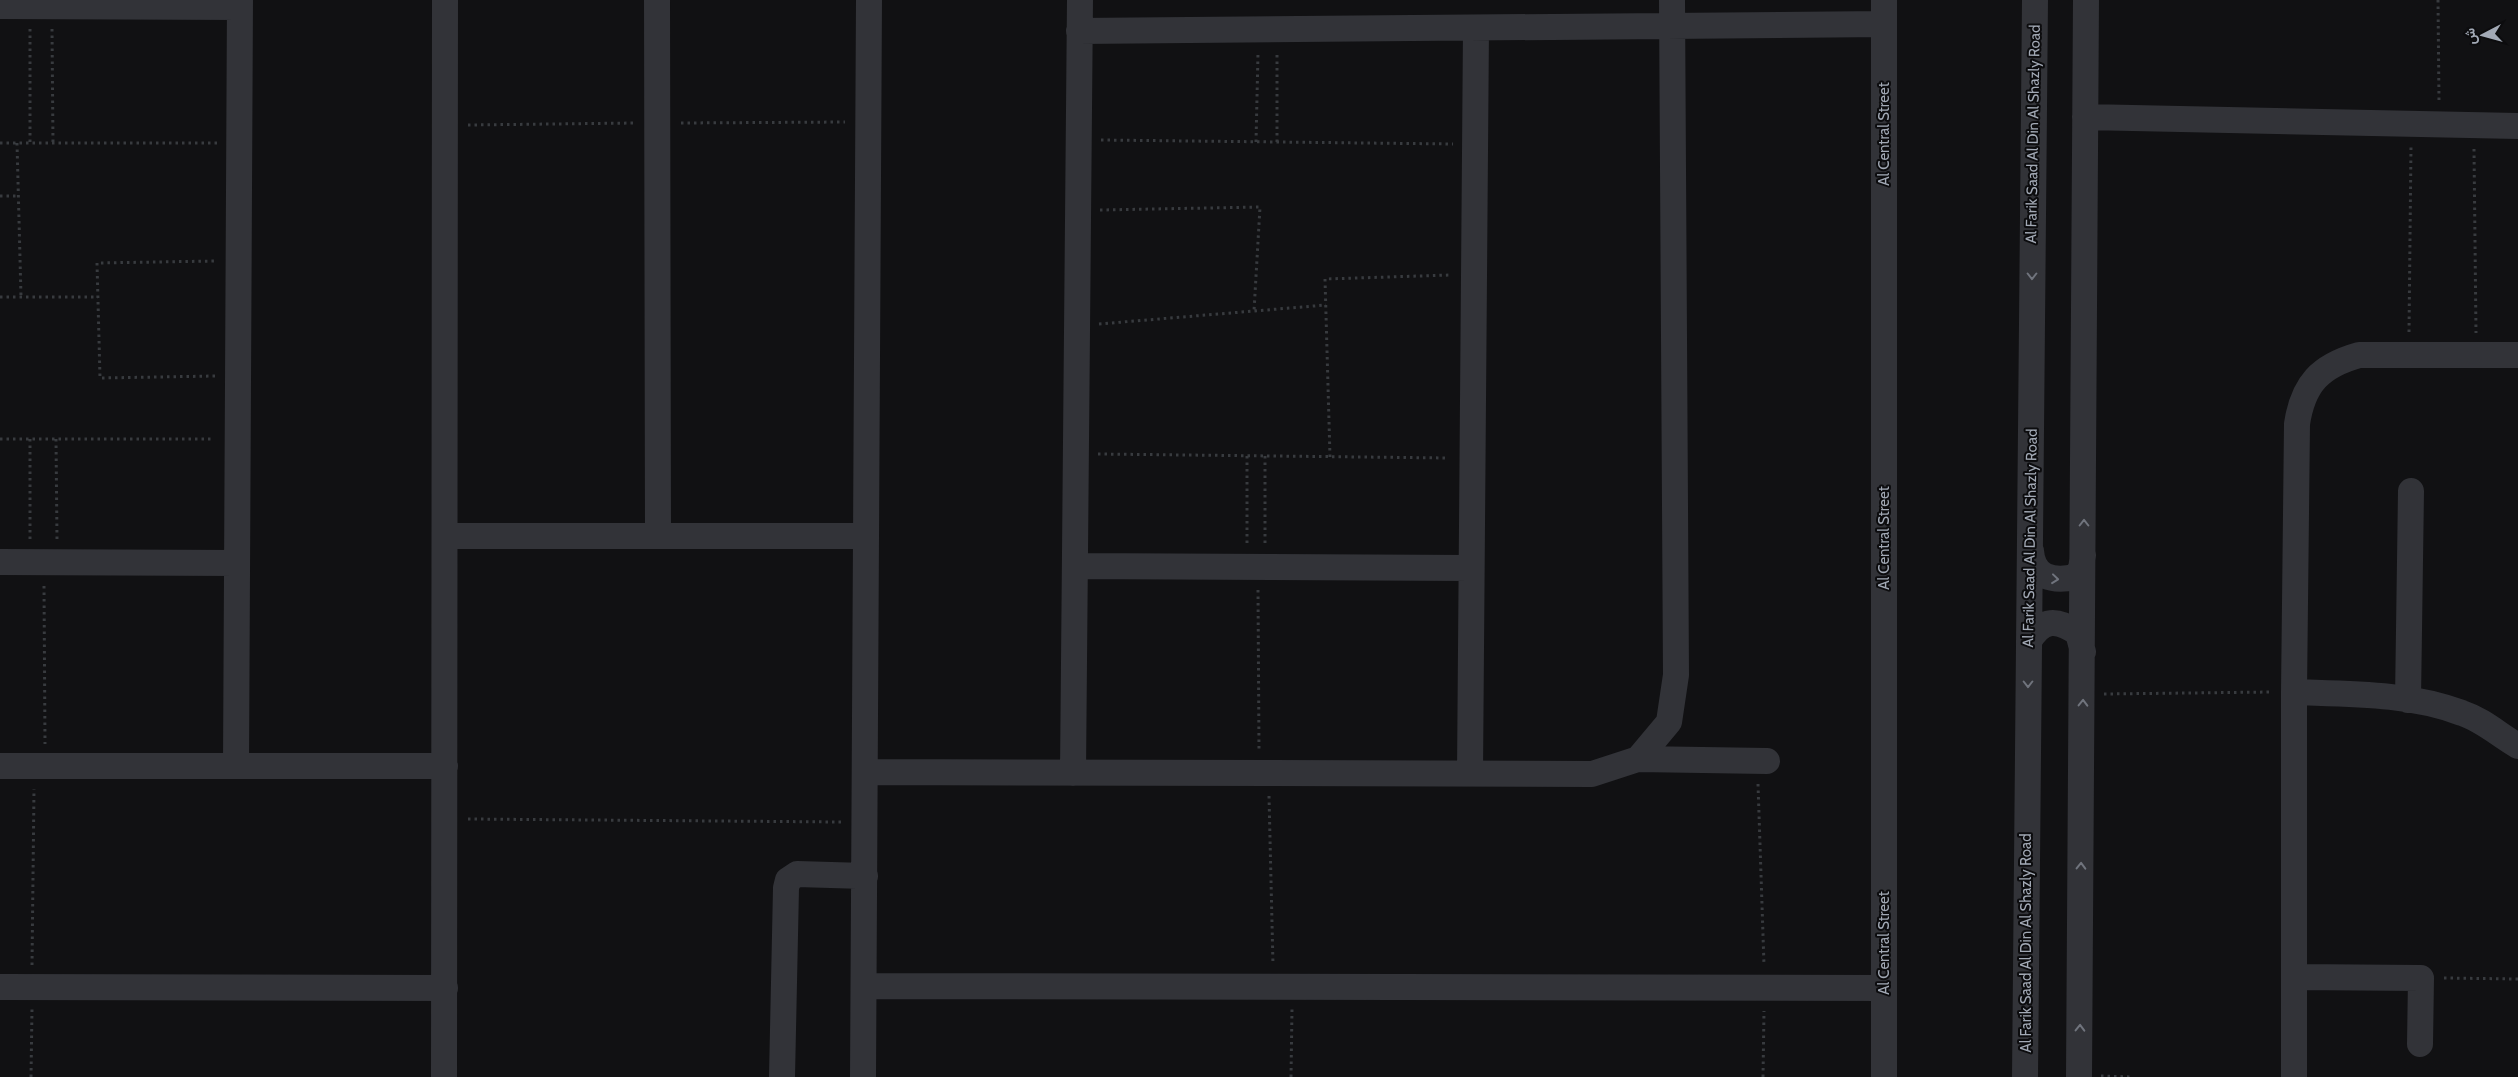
<svg xmlns="http://www.w3.org/2000/svg" width="2518" height="1077" viewBox="0 0 2518 1077" font-family="Cabin,Vazirmatn,sans-serif">
	<style>
		.lines { fill: none; stroke-linecap: round; stroke-linejoin: round }
		.path { stroke: #383b3f; stroke-width: 3; stroke-dasharray: 2.5 4; stroke-linecap: butt }
		.minor { stroke: #323338; stroke-width: 26 }
		.oneway { stroke: #70747d }
		.labels { text-anchor: middle; dominant-baseline: central; stroke-width: 4; stroke-linejoin: round; paint-order: stroke }
		.street-label { font-size: 15px; fill: #a2a9b5; stroke: #0c0c0e }
	</style>
	<rect width="100%" height="100%" fill="#111113"/>
	<g class="lines">
		<path class="path" d="M2438,0l1,102
			M30,29v114
			M52,29l1,114
			M681,123l164,-1
			M468,125l167,-2
			M1101,140l352,4
			M1256,142l2,-89
			M1277,142v-90
			M0,143h217
			M17,143l4,154
			M2474,149l2,184
			M0,196h19
			M1100,210l160,-3 -6,104
			M0,297h98
			M1099,324l227,-19
			M2409,332l2,-187
			M215,376l-115,2 -3,-115 119,-2
			M0,439h214
			M30,439v100
			M56,439l1,100
			M1098,454l351,4
			M1247,456v89
			M1265,456v88
			M1330,457l-5,-178 126,-4
			M44,586l1,158
			M1258,590l1,161
			M2104,694l167,-2
			M1758,784l6,181
			M1269,796l4,169
			M468,819l373,3
			M32,965l2,-176
			M2444,978l74,1
			M2101,1076l32,1
			M31,1077l1,-68
			M1291,1077l1,-68
			M1763,1077l1,-66"/>
		<path class="minor" d="M657,0l1,536
			M1884,0v1077
			M0,6l240,1
			M1079,31l805,-7
			M2085,117l433,9
			M445,536h421
			M2031,551c2,26 21,31 44,26l6,-8 2,-14
			M0,562l237,1
			M1075,566l396,2
			M2029,641c14,-23 28,-22 49,-8l5,19
			M2294,692c55,2 116,1 168,21 21,7 37,22 56,33
			M2408,700l3,-209
			M1638,759l129,2
			M0,766h445
			M236,766l4,-766
			M865,772l727,2 46,-15 31,-37 7,-47 -4,-675
			M1073,773l7,-773
			M1470,773l6,-745
			M2295,977l126,1 -1,66
			M864,986l1020,2
			M0,987l445,1
			M444,1077l1,-1077
			M782,1077l4,-189 2,-8 9,-6 68,2
			M863,1077l6,-1077
			M2025,1077l10,-1077
			M2079,1077l7,-1077
			M2294,1077v-385l3,-268c6,-40 23,-58 62,-69h159"/>
	</g>
	<defs><path id="oneway-chevron" d="M-2-3.5L2.5 0L-2 3.5" fill="none" stroke-width="1.6" stroke-linecap="round" stroke-linejoin="round" transform="scale(1.25)"/></defs>
	<g class="oneway">
		<use href="#oneway-chevron" transform="translate(2032 276) rotate(90)"/>
		<use href="#oneway-chevron" transform="translate(2084 523) rotate(-90)"/>
		<use href="#oneway-chevron" transform="translate(2055 579) rotate(6)"/>
		<use href="#oneway-chevron" transform="translate(2028 684) rotate(90)"/>
		<use href="#oneway-chevron" transform="translate(2083 703) rotate(-89)"/>
		<use href="#oneway-chevron" transform="translate(2081 866) rotate(-89)"/>
		<use href="#oneway-chevron" transform="translate(2080 1028) rotate(-89)"/>
	</g>
	<g class="labels">
		<g class="street-label">
			<text transform="translate(1884 134) rotate(-90)">Al Central Street</text>
			<text transform="translate(2033 134) rotate(-89)">Al Farik Saad Al Din Al Shazly Road</text>
			<text transform="translate(1884 538) rotate(-90)">Al Central Street</text>
			<text transform="translate(2030 538) rotate(-89)">Al Farik Saad Al Din Al Shazly Road</text>
			<text transform="translate(1884 943) rotate(-90)">Al Central Street</text>
			<text transform="translate(2026 943) rotate(-90)">Al Farik Saad Al Din Al Shazly Road</text>
		</g>
	</g>
	<g transform="translate(2483 35) rotate(264)" stroke="#0c0c0e" stroke-width="4" paint-order="stroke">
	<path d="M0-4L9 19L0 12L-9 19Z" fill="#a2a9b5"/>
	<text y="-8" font-size="14" font-weight="bold" text-anchor="middle" fill="#a2a9b5">ش</text>
	</g>
</svg>
